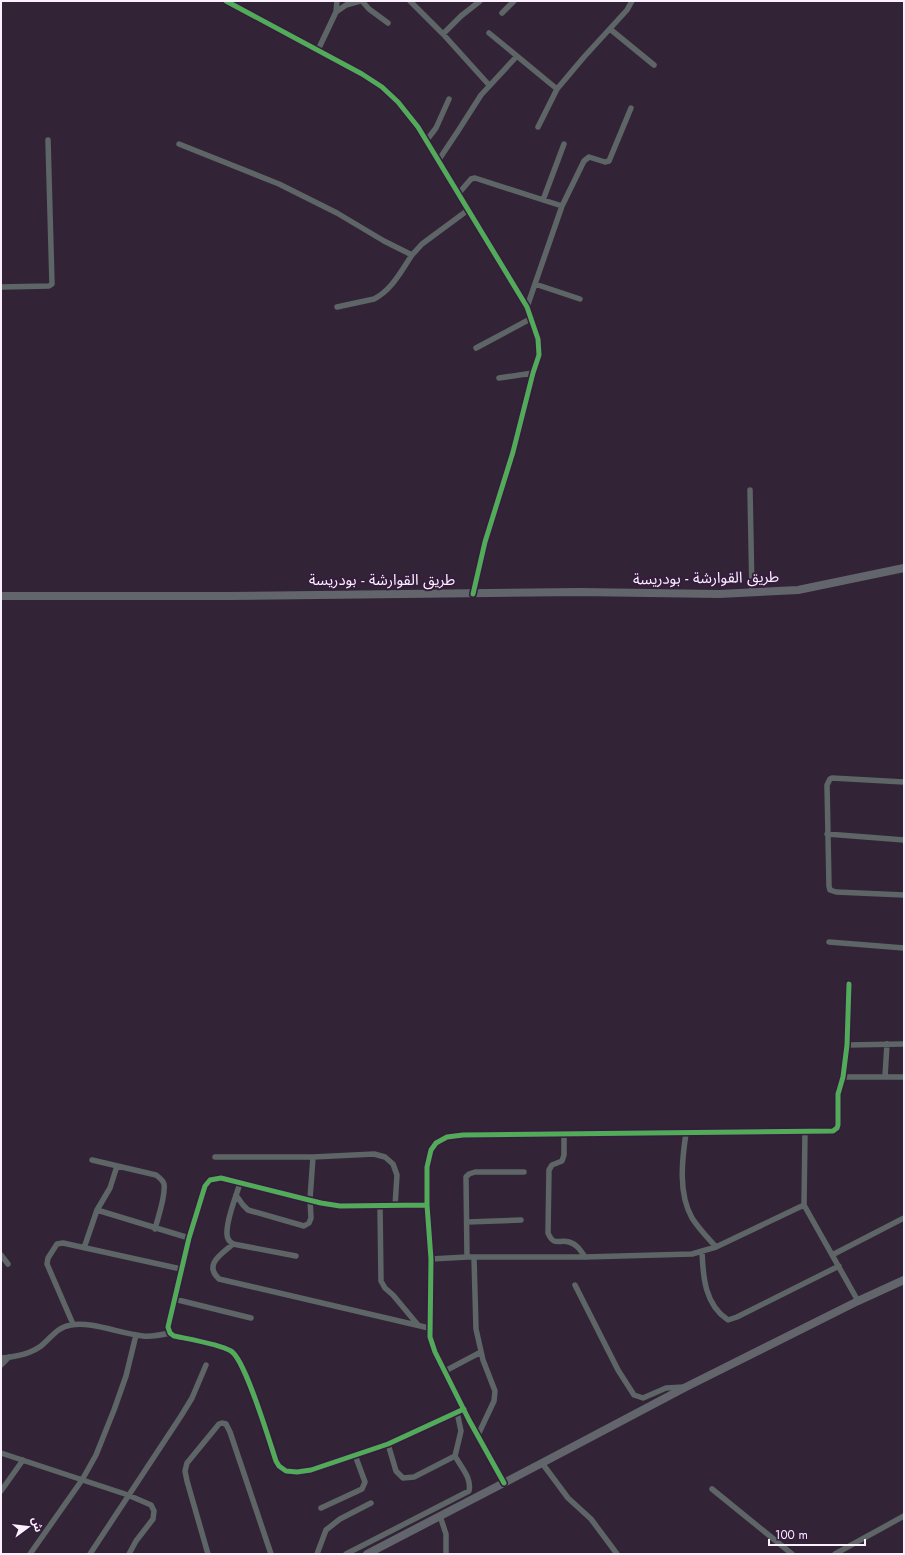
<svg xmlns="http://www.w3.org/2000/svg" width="905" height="1555" viewBox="0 0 905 1555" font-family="Jost,'Noto Sans Arabic',sans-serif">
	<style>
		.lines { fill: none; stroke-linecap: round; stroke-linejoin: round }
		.street { stroke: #5e6567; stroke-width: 5.5 }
		.secondary { stroke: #62666c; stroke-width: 8 }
		.cycleway-casing { stroke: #361c3e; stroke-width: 8 }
		.cycleway { stroke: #51ab58; stroke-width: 5 }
		.labels { text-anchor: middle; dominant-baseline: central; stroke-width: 4; stroke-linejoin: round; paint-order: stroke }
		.street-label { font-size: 15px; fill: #fbf1fe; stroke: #361c3e }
	</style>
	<rect width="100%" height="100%" fill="#322436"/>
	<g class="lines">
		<path class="street" d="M226,1l136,73 20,13 16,15 20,25 109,180 11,32 1,16 -6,18 -20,79 -28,90 -12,52
			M362,1l7,8 19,14
			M410,1l33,33 46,51
			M336,12l1,-11
			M502,13l12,-12
			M610,29l44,36
			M489,33l68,56
			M443,34l18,-18 19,-15
			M318,50l18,-38 10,-7 14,-4
			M538,127l19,-38 27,-32 43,-47 5,-9
			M426,141l10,-13 13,-29
			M179,144l100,40 58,29 47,28 28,14 10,-11 46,-34
			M438,161l20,-30 23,-36 36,-39
			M459,193l12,-14 4,-1 87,28
			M543,200l21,-56
			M535,284l45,15
			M1,287l48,-1 3,-2 -4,-144
			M337,307l37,-8c18,-9 27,-28 38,-44
			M527,307l35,-101 22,-45 5,-4 16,5 4,-1 22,-53
			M476,348l56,-30
			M499,378l34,-5
			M750,490l2,103
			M904,782l-72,-4 -2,1 -3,6 2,101 1,4 6,2 68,3
			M827,834l77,6
			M829,942l75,6
			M847,1045l57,-1
			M843,1077h61
			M885,1077l2,-33
			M805,1132l-1,73 54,96
			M686,1133c-4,27 -8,60 6,85 7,11 16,20 24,29
			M564,1135v20l-2,6 -10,4 -3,5 -1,63c6,14 11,6 21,9 8,2 12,9 16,15
			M215,1157h98l61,-3 11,3 8,7 4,11 -2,31
			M92,1160l64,15c4,3 7,5 8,9 2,12 -6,33 -9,45
			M240,1183c-4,14 -14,37 -13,51 0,5 2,7 6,10l63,12
			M236,1195l7,10 5,5 56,16 5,-3 2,-5 -1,-19 3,-42
			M427,1205l-87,1 -19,-3 -100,-25 -11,2 -5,6 -16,52 -21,89 2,6 4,3c14,3 45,8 57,15 14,8 38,89 45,110l3,5 7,5 11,1 14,-2 77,-26 76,-35
			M380,1206l1,75 4,7 8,7 25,30
			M97,1210l92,28
			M467,1222l54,-2
			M233,1244c-11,10 -30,20 -14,35l210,49
			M84,1248l13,-38 13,-22 7,-22
			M702,1252c1,25 3,53 26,68l9,-3 102,-51
			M1,1255l7,9
			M832,1255l72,-37
			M467,1257l-1,-80 3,-3 6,-2h49
			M474,1258l2,71 7,31 12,31 -1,10 -16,34
			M431,1259l36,-2h118l107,-3 24,-7 88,-42
			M575,1285l43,85 16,25 9,3 23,-10 18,-1
			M174,1299l77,19
			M73,1324l-26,-60 1,-6 9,-14 6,-1 118,26
			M1,1358c14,-1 29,-4 40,-12 10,-8 16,-19 30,-21 20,-4 50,9 72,11 9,1 18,-1 27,-3
			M1,1365l8,-8
			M445,1371l36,-19
			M388,1444l8,27 7,7 11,-1 41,-21
			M1,1453l127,42 23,10 3,6 -1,8 -17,22 -7,13
			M542,1463l26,35 23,21 26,35
			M504,1483l-35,-63 -34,-68 -5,-15 1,-78 -4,-54v-38l4,-17 5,-7 11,-6 16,-2 370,-4 4,-3 1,-3v-31l5,-17 4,-32 2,-61
			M712,1489l80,65
			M1,1491l22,-31
			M321,1508l41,-19 3,-7 -10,-27
			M440,1516l6,18v20
			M30,1554l52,-74 14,-25 18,-45 12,-34 10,-41
			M90,1554l91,-138 11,-18 14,-33
			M208,1554l-21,-73 -2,-10 2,-8 32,-39 3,-1 4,1 4,8 41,122
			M317,1554l9,-24 14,-11 31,-16
			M346,1554l123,-63c3,-13 -8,-24 -14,-35l6,-25 -4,-19
			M835,1554l69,-38"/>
		<path class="secondary" d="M1,596h228l351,-4 139,2 79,-4 106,-22
			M367,1554l175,-91 144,-76 172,-86 46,-21"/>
		<g class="cycleway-casing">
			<path id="cycleway" d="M226,1l136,73 20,13 16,15 20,25 109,180 11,32 1,16 -6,18 -20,79 -28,90 -12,52
				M427,1205l-87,1 -19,-3 -100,-25 -11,2 -5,6 -16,52 -21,89 2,6 4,3c14,3 45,8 57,15 14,8 38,89 45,110l3,5 7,5 11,1 14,-2 77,-26 76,-35
				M504,1483l-35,-63 -34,-68 -5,-15 1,-78 -4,-54v-38l4,-17 5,-7 11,-6 16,-2 370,-4 4,-3 1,-3v-31l5,-17 4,-32 2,-61"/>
		</g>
		<use href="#cycleway" class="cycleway"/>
	</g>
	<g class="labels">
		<g class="street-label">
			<text transform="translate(706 578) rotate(-1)">طريق القوارشة - بودريسة</text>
			<text x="382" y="580">طريق القوارشة - بودريسة</text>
		</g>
	</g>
	<rect width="905" height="1555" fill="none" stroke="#fbf1fe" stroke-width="4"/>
	<g transform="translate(28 1527) rotate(75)" stroke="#361c3e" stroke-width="3" paint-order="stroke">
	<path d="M0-3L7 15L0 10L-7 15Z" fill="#fbf1fe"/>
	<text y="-6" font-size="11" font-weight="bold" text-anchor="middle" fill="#fbf1fe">ش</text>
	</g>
	<path d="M769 1539v6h96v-6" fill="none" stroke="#fbf1fe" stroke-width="2"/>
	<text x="775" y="1539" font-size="12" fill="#fbf1fe" stroke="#361c3e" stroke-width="3" paint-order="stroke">100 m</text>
</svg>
